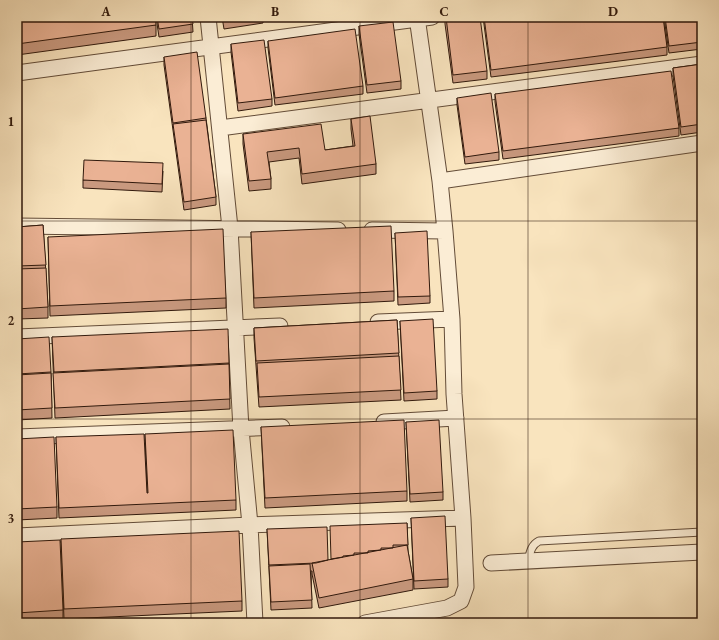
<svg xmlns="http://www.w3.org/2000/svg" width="719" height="640" viewBox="0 0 719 640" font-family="'EB Garamond',serif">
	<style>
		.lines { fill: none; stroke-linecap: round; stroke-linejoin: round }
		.lane-casing { stroke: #634c38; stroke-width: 9 }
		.street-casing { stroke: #634c38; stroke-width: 17 }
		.lane { stroke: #fbedd5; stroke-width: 7 }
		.street { stroke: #fbedd5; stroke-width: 15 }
		.wall { fill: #c9997f; stroke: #31190c }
		.building { fill: #eab294; stroke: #31190c }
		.grid { fill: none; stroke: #31190c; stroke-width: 1; stroke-opacity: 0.55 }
		.neatline { fill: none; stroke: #31190c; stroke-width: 1.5 }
		.grid-label { font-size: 13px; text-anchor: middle; font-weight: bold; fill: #31190c }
	</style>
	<rect width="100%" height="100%" fill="#f9e4be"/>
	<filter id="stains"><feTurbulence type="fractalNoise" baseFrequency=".005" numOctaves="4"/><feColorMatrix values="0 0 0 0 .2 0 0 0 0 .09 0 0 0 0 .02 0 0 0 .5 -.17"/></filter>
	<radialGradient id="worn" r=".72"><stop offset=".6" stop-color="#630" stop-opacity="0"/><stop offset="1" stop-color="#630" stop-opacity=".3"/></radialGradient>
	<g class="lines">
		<g class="lane-casing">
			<path id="lane" d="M528,561c2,-8 3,-16 11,-20l163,-9"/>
		</g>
		<g class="street-casing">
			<path id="street" d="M208,17l22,211 11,201 9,96 5,98
				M17,73l415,-56
				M220,128l482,-64
				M440,181l262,-38
				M17,226l321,4
				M372,230l73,1
				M378,322l74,-3
				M17,337l263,-11
				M384,422l72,-4
				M17,437l265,-10
				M17,536l233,-11 213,-7
				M491,563l211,-11
				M365,623l82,-15 14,-7 5,-14 -3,-69 -9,-124 -2,-75 -7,-88 -5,-50 -23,-164"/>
		</g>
		<use href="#lane" class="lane"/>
		<use href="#street" class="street"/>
	</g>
	<path class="wall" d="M17,17l139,8v11l-139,19z
		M156,17h36l1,15 -34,5z
		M222,17h41v6l-39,6z
		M264,17h22l-22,3z
		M445,17l42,54v8l-34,4 -8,-59z
		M483,17h180l4,30v8l-176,22z
		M664,17h35l3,20v12l-33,4z
		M359,26l42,55v8l-34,4 -8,-59z
		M268,41l95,45v8l-88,11 -7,-57z
		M231,44l41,55v7l-34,5 -7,-59z
		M164,57l42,61 10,79v8l-32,5 -20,-145z
		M702,64v68l-21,3 -8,-59v-8z
		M495,94l184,34v8l-176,23 -8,-57z
		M457,98l42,54v8l-34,4 -8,-59z
		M351,119l25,45v10l-74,10 -3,-26 -30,4 2,17v10l-22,2 -6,-47v-10l82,16 28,-4 -2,-17z
		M163,171l-1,21 -79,-4v-8z
		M43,225l5,82v11l-31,1v-92z
		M251,232l143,59v10l-140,7z
		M395,233l35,63v7l-32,2z
		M48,237l178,61v10l-176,8z
		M397,320l4,80 -142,7 -5,-69v-10z
		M400,321l37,70v8l-33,2z
		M52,337l177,26 1,46 -175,9z
		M17,339l34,33 1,46 -35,2z
		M406,422l37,70v8l-33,2z
		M261,427l146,64v10l-142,7z
		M145,434l91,66v10l-177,8 -3,-81 91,56z
		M17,439l40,68v11l-40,2z
		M411,518l37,61v8l-34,2z
		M407,523l1,28 5,28v11l-94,18 -7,-34v-3h-1l1,37 -41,2 -4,-81 61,31h3z
		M61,539l181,62v10l-178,8z
		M17,542l46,68v10l-46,3z"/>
	<path class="building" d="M17,17h138l1,8 -139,19z
		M157,17h35l1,7 -34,5z
		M223,17h15l-14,2z
		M446,17h34l7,54 -34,4z
		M484,17h179l4,30 -176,23z
		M665,17h34l3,25 -33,4z
		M393,22l8,59 -34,4 -8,-59z
		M355,29l8,57 -88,12 -7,-57z
		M264,40l8,59 -34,4 -7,-59z
		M197,52l9,66 -33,5 -9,-66z
		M702,64v60l-21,3 -8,-59z
		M671,71l8,57 -176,23 -8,-57z
		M491,93l8,59 -34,5 -8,-59z
		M370,116l6,48 -74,10 -3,-26 -32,4 4,27 -22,2 -6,-47 78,-10 4,26 30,-4 -4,-27z
		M206,120l10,77 -32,5 -11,-78z
		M84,160l79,3 -1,21 -79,-4z
		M43,225l3,40 -29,1v-39z
		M391,226l3,65 -140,7 -3,-66z
		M223,229l3,69 -176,8 -2,-69z
		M427,231l3,65 -32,1 -3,-64z
		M46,268l2,39 -31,2v-40z
		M433,319l4,72 -33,2 -4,-72z
		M397,320l2,33 -143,8 -2,-33z
		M228,329l1,34 -175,9 -2,-35z
		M49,337l2,35 -34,2v-35z
		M399,356l2,34 -142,7 -2,-34z
		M229,364l1,35 -175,9 -2,-35z
		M51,373l1,35 -35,2v-35z
		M404,420l3,71 -142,7 -4,-71z
		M439,420l4,72 -33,2 -4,-72z
		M233,430l3,70 -177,8 -3,-71 88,-3 3,59h1l-3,-59z
		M54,437l3,70 -40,2v-70z
		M445,516l3,63 -34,2 -3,-63z
		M407,523l1,22h-15v3h-12v2l-13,1v2h-14v2l-11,1v1l-12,2 -1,-33z
		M327,527l1,33 -12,3 -47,2 -2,-36z
		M239,531l3,70 -178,8 -3,-70z
		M60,540l3,70 -46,3v-71z
		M407,545l6,34 -94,19 -7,-35z
		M310,564l2,36 -41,2 -2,-36z"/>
	<path class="grid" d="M191,17v606M360,17v606M528,17v606M17,221h685M17,419h685"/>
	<rect width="719" height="640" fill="none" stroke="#f9e4be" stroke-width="44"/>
	<rect x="22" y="22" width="675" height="596" class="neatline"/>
	<g class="grid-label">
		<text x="106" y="16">A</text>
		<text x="275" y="16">B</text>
		<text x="444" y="16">C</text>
		<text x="613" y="16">D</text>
		<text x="11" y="126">1</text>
		<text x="11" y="325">2</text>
		<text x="11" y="523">3</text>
	</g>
	<rect width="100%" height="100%" filter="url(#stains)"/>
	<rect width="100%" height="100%" fill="url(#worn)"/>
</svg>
